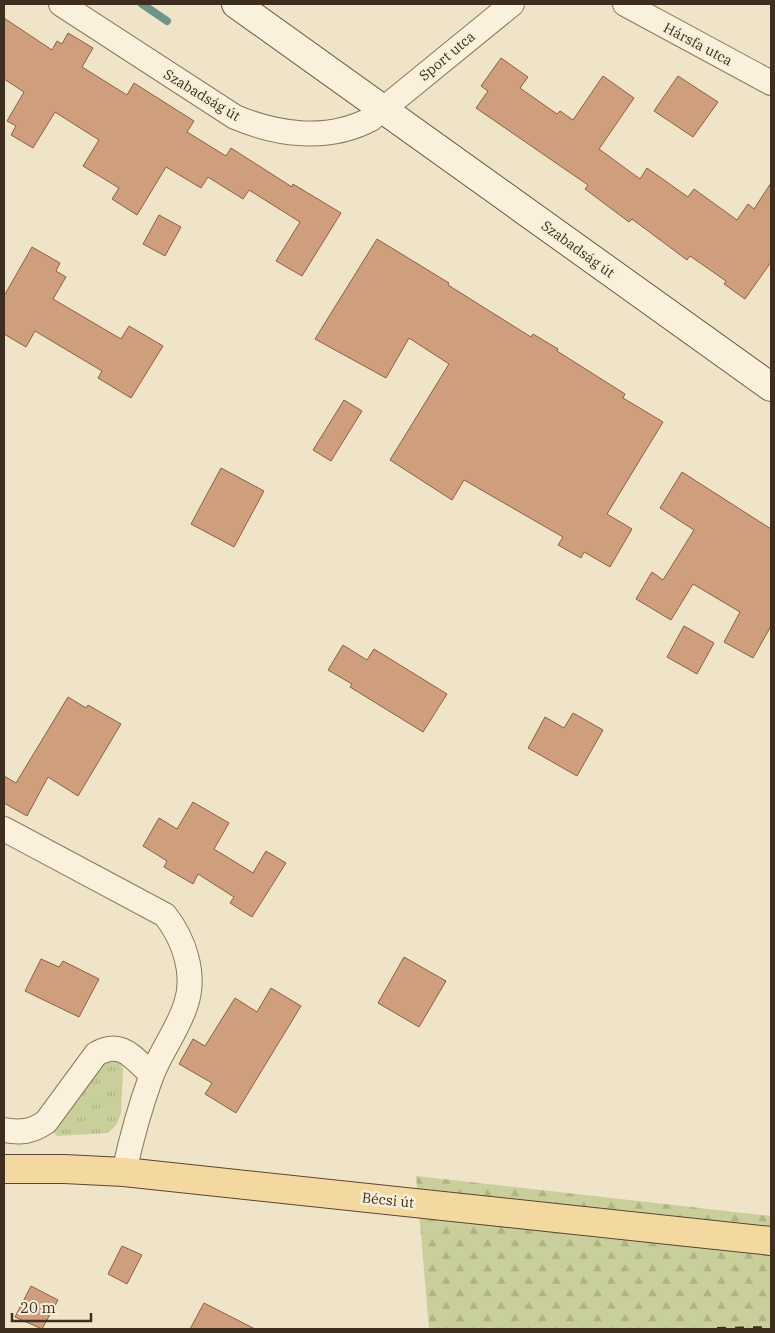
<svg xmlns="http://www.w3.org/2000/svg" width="775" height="1333" viewBox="0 0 775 1333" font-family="'IBM Plex Serif',serif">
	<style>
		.grass { fill: url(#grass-tufts) }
		.forest { fill: url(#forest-firs) }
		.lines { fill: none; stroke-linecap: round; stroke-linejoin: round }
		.stream { stroke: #6f938a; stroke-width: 8 }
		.building { fill: #cf9f7d; stroke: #8d5f41 }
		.street-casing { stroke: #8d765c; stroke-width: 26 }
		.secondary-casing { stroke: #6f573f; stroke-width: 30 }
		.primary-casing { stroke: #5b4430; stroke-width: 30 }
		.street { stroke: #faf1dc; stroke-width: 24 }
		.secondary { stroke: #faf1dc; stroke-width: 28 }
		.primary { stroke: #f3d9a0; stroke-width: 28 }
		.rail { stroke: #3d2e20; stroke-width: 4; stroke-dasharray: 9 9; stroke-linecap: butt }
		.labels { text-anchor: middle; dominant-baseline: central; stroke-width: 5; stroke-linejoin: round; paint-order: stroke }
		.street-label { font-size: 14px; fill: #3d2e20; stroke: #f7eed8 }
	</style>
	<defs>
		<pattern id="grass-tufts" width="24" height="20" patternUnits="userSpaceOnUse" patternTransform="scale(1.25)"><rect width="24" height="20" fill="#c9cf9b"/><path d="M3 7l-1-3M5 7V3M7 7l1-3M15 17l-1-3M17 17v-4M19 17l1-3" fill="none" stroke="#aeb285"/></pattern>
		<pattern id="forest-firs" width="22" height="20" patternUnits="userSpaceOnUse" patternTransform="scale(1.25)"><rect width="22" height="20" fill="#c9cf9b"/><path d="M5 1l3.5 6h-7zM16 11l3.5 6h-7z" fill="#aeb285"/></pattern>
	</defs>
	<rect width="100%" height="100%" fill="#f0e4c8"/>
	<path class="grass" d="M111,1059l7,1 5,9 -2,44 -4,11 -9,9 -51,3 -3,-3 49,-70z"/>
	<path class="forest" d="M416,1176l355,40v113h-342z"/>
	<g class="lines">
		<path class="stream" d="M142,4l25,17"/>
	</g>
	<path class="building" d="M4,18l48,32 5,-9 5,3 6,-11 25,15 -11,19 45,28 7,-12 60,38 -7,11 39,24 5,-8 61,39 1,-3 48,29 -39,63 -26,-15 24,-39 -51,-32 -6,9 -35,-22 -7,11 -35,-21 -29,48 -25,-16 7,-11 -36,-22 16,-26 -44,-28 -22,36 -22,-13 5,-9 -9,-5 17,-29 -20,-13z
		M501,58l27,19 -8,11 37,26 3,-3 13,9 30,-44 31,22 -35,51 41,30 7,-11 41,29 6,-8 43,31 11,-16 6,5 17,-26v79l-26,37 -21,-15 2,-3 -36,-25 -3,4 -55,-41 -3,3 -44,-33 3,-4 -112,-77 12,-17 -7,-5z
		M678,76l40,26 -25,35 -39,-26z
		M159,215l22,12 -16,29 -22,-12z
		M377,239l72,44 -1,2 83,52 2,-3 25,15 -1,2 68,43 -2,4 40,24 -56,92 25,15 -22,38 -26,-15 -3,6 -23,-13 5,-8 -99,-57 -12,20 -62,-40 59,-96 -40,-26 -23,40 -71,-39z
		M32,247l28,16 -4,8 10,6 -13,22 68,40 8,-13 34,20 -32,52 -33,-20 4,-7 -67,-40 -9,16 -22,-13v-38z
		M344,400l18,11 -31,50 -18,-11z
		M221,468l43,23 -30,56 -43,-23z
		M682,472l89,57v97l-18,32 -29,-16 16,-30 -47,-28 -22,36 -35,-21 16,-27 11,8 31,-50 -34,-22z
		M684,626l30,17 -17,31 -30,-17z
		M343,645l24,15 7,-11 73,45 -24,38 -73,-45 2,-3 -24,-14z
		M68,697l18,11 2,-3 33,19 -43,72 -30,-19 -21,39 -23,-13v-27l12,7z
		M573,713l30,17 -26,46 -49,-28 17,-31 19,11z
		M193,802l36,21 -15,26 39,24 13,-22 20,12 -34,54 -22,-14 4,-6 -36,-23 -5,10 -29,-17 3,-6 -24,-15 16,-28 18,11z
		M404,957l42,24 -27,46 -41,-24z
		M41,959l18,8 4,-6 36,18 -20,38 -54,-26z
		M271,988l30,18 -65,107 -31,-19 7,-11 -33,-19 14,-25 12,7 30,-48 22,14z
		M122,1246l20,9 -15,29 -19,-10z
		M31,1286l27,14 -16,29 -27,-12z
		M204,1303l51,26h-65z"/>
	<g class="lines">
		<g class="street-casing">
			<path id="street" d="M61,4l174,113c43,18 93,25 136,2l141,-115
				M625,4l146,79
				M4,829l161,86c19,24 31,59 21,89 -8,26 -26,48 -35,73 -11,30 -20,63 -27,95
				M4,1130c17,3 27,2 42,-8l50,-68c26,-15 37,4 56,21"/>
		</g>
		<g class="secondary-casing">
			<path id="secondary" d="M236,4l535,383"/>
		</g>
		<g class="primary-casing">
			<path id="primary" d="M4,1169h60l60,3 647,69"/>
		</g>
		<use href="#street" class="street"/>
		<use href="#secondary" class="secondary"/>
		<use href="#primary" class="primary"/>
		<path class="rail" d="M717,1329l54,-1"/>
	</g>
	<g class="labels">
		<g class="street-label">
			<text transform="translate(698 44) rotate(28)">Hársfa utca</text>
			<text transform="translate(447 56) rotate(-40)">Sport utca</text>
			<text transform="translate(202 95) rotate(31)">Szabadság út</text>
			<text transform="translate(578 249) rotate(36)">Szabadság út</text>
			<text transform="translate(388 1200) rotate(6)">Bécsi út</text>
		</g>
	</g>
	<rect width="775" height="1333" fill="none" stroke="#3d2e20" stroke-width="10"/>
	<path d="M12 1313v8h79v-8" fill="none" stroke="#3d2e20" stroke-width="2.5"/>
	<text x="20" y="1313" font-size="15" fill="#3d2e20" stroke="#f7eed8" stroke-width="4" paint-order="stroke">20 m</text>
</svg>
